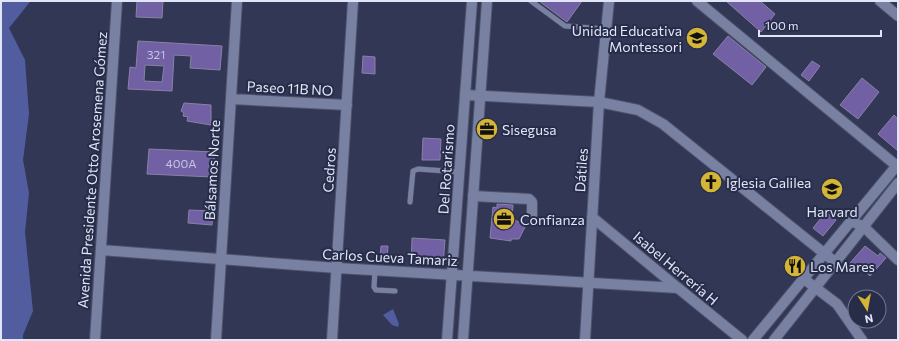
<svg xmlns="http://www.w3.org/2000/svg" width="899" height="341" viewBox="0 0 899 341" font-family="Commissioner,sans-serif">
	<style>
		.water { fill: #525da0 }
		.building { fill: #7260a5; stroke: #8982a5; fill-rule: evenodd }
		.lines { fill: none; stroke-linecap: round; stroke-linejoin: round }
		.lane-casing { stroke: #4d526b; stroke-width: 6 }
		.street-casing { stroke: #4d526b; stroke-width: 12 }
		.secondary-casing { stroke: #4d526b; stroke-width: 12 }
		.lane { stroke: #7981a3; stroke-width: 5 }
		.street { stroke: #7981a3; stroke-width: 10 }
		.secondary { stroke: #7981a3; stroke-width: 10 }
		.labels { text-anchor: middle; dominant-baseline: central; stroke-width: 4; stroke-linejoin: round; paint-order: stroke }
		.number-label { font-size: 12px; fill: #c4c4e3 }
		.poi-label { font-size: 14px; fill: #e0e5f8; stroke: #272d49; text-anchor: start }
		.street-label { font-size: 14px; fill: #e0e5f8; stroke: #272d49 }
	</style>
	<rect width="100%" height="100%" fill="#313755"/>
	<path class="water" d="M1,1l29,1 -21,26 16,32 4,54 -6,46 6,33 -4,39 8,79 -10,24v5h-22z
		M393,309l6,15 -1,3 -6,-2 -9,-10z"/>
	<path class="building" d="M137,1h26l-1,17 -26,-1z
		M539,1h43l-15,21z
		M726,1h34l15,13 -14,18z
		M728,36l38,31 -14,18 -39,-31z
		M138,41l84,5 -2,24 -30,-2 1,-12 -17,-1 -2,36 -44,-2 2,-22 6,1zM145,65l19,1 -2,16 -18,-1z
		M363,56l12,1v17l-13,-1z
		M812,61l8,5 -11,15 -8,-6z
		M862,78l17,14 -21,27 -18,-14z
		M184,103l27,2v20l-24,-4 1,-4 -5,-1 1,-3 -3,-2z
		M894,115l4,4v32l-20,-17z
		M423,138l18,1 -1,21h-18z
		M149,149l66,3 -3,25 -65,-3z
		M497,204l16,1 -1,14 14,6 -7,14h-8v2l-21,-3 3,-31 4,1z
		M189,210l24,1 -1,14 -24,-2z
		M826,212l10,8 -13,16 -10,-8z
		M412,238l33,2 -2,26 -32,-2z
		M381,246h7l-1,14h-7z
		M865,246l13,10 2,-3 6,5 -16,18 -8,-7 -3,3 -9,-9z
		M796,258l7,7 -8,9 -7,-6z"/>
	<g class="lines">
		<g class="lane-casing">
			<path id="lane" d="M531,1l34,25 41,3
				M410,202l3,-31 5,-2 42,3
				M375,270l-1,17 2,3 19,1"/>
		</g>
		<g class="street-casing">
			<path id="street" d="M697,1l201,166
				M880,1l18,15
				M465,95l134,7 39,8 25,14 172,138
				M231,99l116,6
				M473,196l56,3 3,3v13
				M592,217l86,71
				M851,221l13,6 34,33
				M804,279l33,25 25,36
				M216,340l21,-339
				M332,340l21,-339
				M585,340l14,-238 10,-101"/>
		</g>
		<g class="secondary-casing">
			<path id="secondary" d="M101,250l236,18 341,20 64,52
				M95,340l22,-339
				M447,340l25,-339
				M463,340l24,-339
				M753,340l145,-176
				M774,340l124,-157"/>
		</g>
		<use href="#lane" class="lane"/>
		<use href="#street" class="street"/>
		<use href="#secondary" class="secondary"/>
	</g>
	<defs>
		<g id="school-disc" transform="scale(1.15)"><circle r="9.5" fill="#d5b535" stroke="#272d49"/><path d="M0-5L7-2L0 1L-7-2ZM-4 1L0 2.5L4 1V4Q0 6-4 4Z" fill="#111"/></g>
		<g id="office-disc" transform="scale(1.15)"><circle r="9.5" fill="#d5b535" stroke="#272d49"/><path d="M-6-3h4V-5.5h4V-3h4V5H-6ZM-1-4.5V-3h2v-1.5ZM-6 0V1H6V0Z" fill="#111"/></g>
		<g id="church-disc" transform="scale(1.15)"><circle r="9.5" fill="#d5b535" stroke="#272d49"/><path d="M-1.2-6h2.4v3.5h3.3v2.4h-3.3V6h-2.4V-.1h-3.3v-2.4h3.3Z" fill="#111"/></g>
		<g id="restaurant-disc" transform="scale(1.15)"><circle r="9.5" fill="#d5b535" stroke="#272d49"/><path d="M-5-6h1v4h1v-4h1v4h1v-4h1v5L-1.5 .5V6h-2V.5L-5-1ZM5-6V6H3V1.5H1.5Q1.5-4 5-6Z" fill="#111"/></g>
	</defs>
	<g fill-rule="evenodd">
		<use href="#school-disc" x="697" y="38"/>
		<use href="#office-disc" x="487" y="129"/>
		<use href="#church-disc" x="711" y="182"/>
		<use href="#school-disc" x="832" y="189"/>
		<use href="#office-disc" x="504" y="219"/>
		<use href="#restaurant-disc" x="795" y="266"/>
	</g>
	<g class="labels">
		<g class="number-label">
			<text x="156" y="54">321</text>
			<text x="181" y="163">400A</text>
		</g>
		<g class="poi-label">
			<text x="682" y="30" text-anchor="end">Unidad Educativa<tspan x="682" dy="16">Montessori</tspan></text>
			<text x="502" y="129">Sisegusa</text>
			<text x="726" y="182">Iglesia Galilea</text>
			<text x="832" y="211" text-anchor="middle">Harvard</text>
			<text x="520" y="219">Confianza</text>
			<text x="810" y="266">Los Mares</text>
		</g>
		<g class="street-label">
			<text transform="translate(290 88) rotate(3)">Paseo 11B NO</text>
			<text transform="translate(446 169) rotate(-86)">Del Rotarismo</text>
			<text transform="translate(92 170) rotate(-86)">Avenida Presidente Otto Arosemena Gómez</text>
			<text transform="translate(212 170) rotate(-87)">Bálsamos Norte</text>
			<text transform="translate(329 170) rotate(-86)">Cedros</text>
			<text transform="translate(581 170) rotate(-86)">Dátiles</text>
			<text transform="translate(390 257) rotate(3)">Carlos Cueva Tamariz</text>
			<text transform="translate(676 268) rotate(40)">Isabel Herrería H</text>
		</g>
	</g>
	<rect width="899" height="341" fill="none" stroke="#e0e5f8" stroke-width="4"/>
	<g transform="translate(867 309) rotate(169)"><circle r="19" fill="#272d49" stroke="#71778f"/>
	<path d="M0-3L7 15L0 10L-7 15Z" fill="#d5b535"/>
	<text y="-6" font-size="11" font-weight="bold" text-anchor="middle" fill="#e0e5f8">N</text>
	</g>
	<path d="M759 30v6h122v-6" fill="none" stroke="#e0e5f8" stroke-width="2"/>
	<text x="765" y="30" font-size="12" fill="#e0e5f8" stroke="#272d49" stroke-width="3" paint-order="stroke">100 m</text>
</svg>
